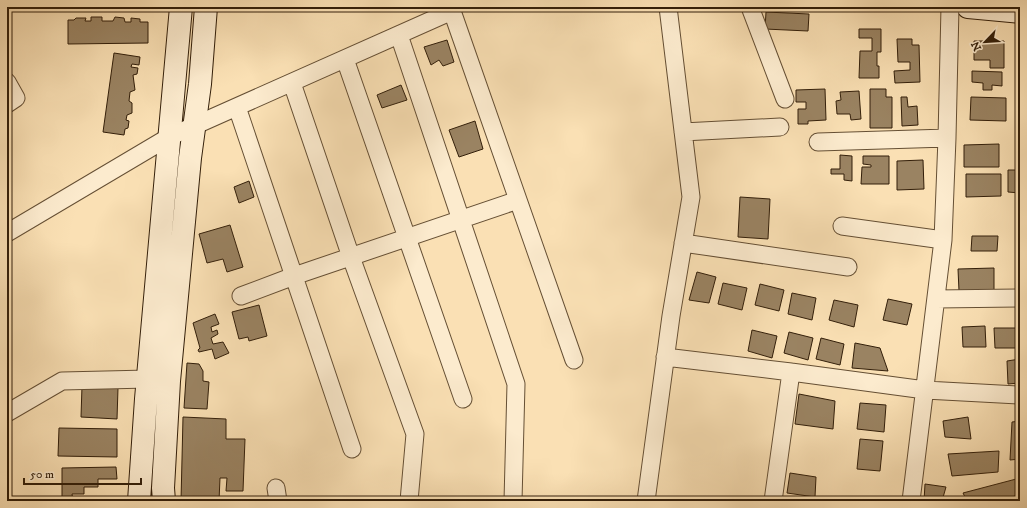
<svg xmlns="http://www.w3.org/2000/svg" width="1027" height="508" viewBox="0 0 1027 508" font-family="'IM FELL DW Pica',serif">
	<style>
		.building { fill: #9a8362; stroke: #331f0a }
		.lines { fill: none; stroke-linecap: round; stroke-linejoin: round }
		.street-casing { stroke: #654f34; stroke-width: 19 }
		.secondary-casing { stroke: #331f0a; stroke-width: 24 }
		.street { stroke: #fcebce; stroke-width: 17 }
		.secondary { stroke: #fcebce; stroke-width: 22 }
	</style>
	<rect width="100%" height="100%" fill="#fae0b4"/>
	<filter id="stains"><feTurbulence type="fractalNoise" baseFrequency=".005" numOctaves="4"/><feColorMatrix values="0 0 0 0 .2 0 0 0 0 .09 0 0 0 0 .02 0 0 0 .5 -.17"/></filter>
	<radialGradient id="worn" r=".72"><stop offset=".6" stop-color="#630" stop-opacity="0"/><stop offset="1" stop-color="#630" stop-opacity=".3"/></radialGradient>
	<path class="building" d="M766,12l43,2 -1,17 -43,-2z
		M91,17h11v4h11l2,-4 9,1 1,4h6v-4l9,1v3h8v21l-80,1v-24h6l2,-2h10l-1,3h6z
		M859,29h22v23h-4v14h2v12h-20l1,-27h12v-13h-13z
		M897,39h15v6h7l1,37 -25,1 -1,-12 16,-1v-8h-12z
		M447,40l7,22 -11,4 -4,-6 -8,5 -7,-18z
		M974,41h30v27h-14v-8h-16z
		M114,53l26,4 -1,8 -7,-1 -1,3 7,1 -1,6 -4,1 2,15 -5,2 -1,9 3,2v10l-5,2 -1,5 3,1 -1,7 -3,1 -1,6 -21,-3z
		M972,71l30,1v14l-10,-1v5h-9v-7l-11,-1z
		M401,85l6,15 -25,8 -5,-13z
		M825,89l1,31 -18,1v3h-10v-15h8v-7h-10v-12z
		M870,89h16v8h6v31h-22z
		M859,91l2,28 -10,1 -1,-6h-13l-1,-13 5,-1 -1,-8z
		M901,97h6l1,10 9,-1 1,19 -16,1z
		M971,97l35,1v23l-36,-1z
		M1016,107h4v15l-3,1z
		M475,121l8,28 -24,8 -10,-27z
		M999,144v23h-35v-22z
		M840,155l12,1v25l-8,-1v-6h-13v-5h9z
		M863,156h26v28h-28l1,-17h9v-2l-8,-1z
		M923,160l1,29 -27,1v-29z
		M1008,170h12v23l-12,-1z
		M966,174h35v22l-35,1z
		M249,181l5,16 -15,6 -5,-16z
		M740,197l30,2 -2,40 -30,-2z
		M230,225l13,42 -16,5 -4,-13 -16,4 -8,-29z
		M1016,226h4v12h-4z
		M972,236h26l-1,15h-26z
		M1016,259h4v17h-4z
		M994,268v23h-35l-1,-22z
		M697,272l19,5 -7,26 -20,-3z
		M723,283l24,5 -5,22 -24,-6z
		M760,284l24,6 -5,21 -24,-6z
		M792,293l24,5 -4,22 -24,-6z
		M888,299l24,5 -5,21 -24,-5z
		M834,300l24,5 -4,22 -25,-7z
		M259,305l8,31 -18,5 -1,-4 -9,2 -7,-27z
		M215,314l4,10 -8,3 1,5 5,-2 1,4 -7,4 2,6 10,-2 6,11 -14,6 -3,-10 -13,3 -1,-2 2,-2 -7,-25z
		M985,326l1,21h-23l-1,-20z
		M994,328h23l1,20h-23z
		M752,330l25,6 -5,22 -24,-7z
		M789,332l24,6 -5,22 -24,-7z
		M821,338l23,6 -4,21 -24,-6z
		M855,343l25,5 8,23 -36,-3z
		M1020,359v24l-12,1 -1,-23z
		M187,363l12,1 4,7v10l6,1 -2,27 -23,-1z
		M82,386l36,2 -1,31 -36,-2z
		M799,394l36,7 -2,28 -38,-5z
		M860,403l26,2 -2,27 -27,-3z
		M183,417l43,2v20h19l-2,52h-17l1,-13h-7l-1,23h-38z
		M968,417l3,22 -26,-2 -2,-16z
		M1020,421v38l-10,1 2,-38z
		M59,428l58,1v28l-59,-1z
		M860,439l23,2 -3,30 -23,-2z
		M999,451l-1,21 -46,4 -4,-22z
		M116,467l1,12h-19v8h-14v7h-12l1,7h-11v-33z
		M790,473l26,4 -1,20 -28,-4z
		M1020,478v15l-15,8h-38l-4,-8z
		M925,484l21,3 -4,14h-18z"/>
	<g class="lines">
		<g class="street-casing">
			<path id="street" d="M750,7l35,92
				M452,11l122,349
				M399,35l117,349 -3,117
				M345,59l118,340
				M7,82l9,16 -9,6
				M292,83l59,174 64,177 -6,67
				M237,107l115,342
				M683,132l97,-5
				M818,142l129,-4
				M842,226l101,14
				M7,233l162,-96 283,-126 2,-4
				M683,243l165,24
				M241,296l53,-20 224,-76
				M936,299l84,-1
				M665,357l126,15 134,18 95,5
				M7,413l55,-32 86,-2
				M276,488l2,13
				M646,501l25,-185 20,-119 -23,-190
				M773,501l18,-129
				M911,501l32,-261 4,-102 3,-131"/>
		</g>
		<g class="secondary-casing">
			<path id="secondary" d="M968,7l52,5
				M139,501l7,-102 35,-392
				M164,501l-1,-13 6,-107 21,-223 10,-74 6,-77"/>
		</g>
		<use href="#street" class="street"/>
		<use href="#secondary" class="secondary"/>
	</g>
	<rect width="1027" height="508" fill="none" stroke="#fae0b4" stroke-width="24"/>
	<rect x="8" y="8" width="1011" height="492" fill="none" stroke="#331f0a" stroke-width="2"/>
	<rect x="12" y="12" width="1003" height="484" fill="none" stroke="#331f0a"/>
	<g transform="translate(985 42) rotate(245)" stroke="#fcebce" stroke-width="3" paint-order="stroke">
	<path d="M0-3L7 15L0 10L-7 15Z" fill="#331f0a"/>
	<text y="-6" font-size="11" font-weight="bold" text-anchor="middle" fill="#331f0a">N</text>
	</g>
	<path d="M24 478v6h117v-6" fill="none" stroke="#331f0a" stroke-width="2"/>
	<text x="30" y="478" font-size="12" fill="#331f0a" stroke="#fcebce" stroke-width="3" paint-order="stroke">50 m</text>
	<rect width="100%" height="100%" filter="url(#stains)"/>
	<rect width="100%" height="100%" fill="url(#worn)"/>
</svg>
